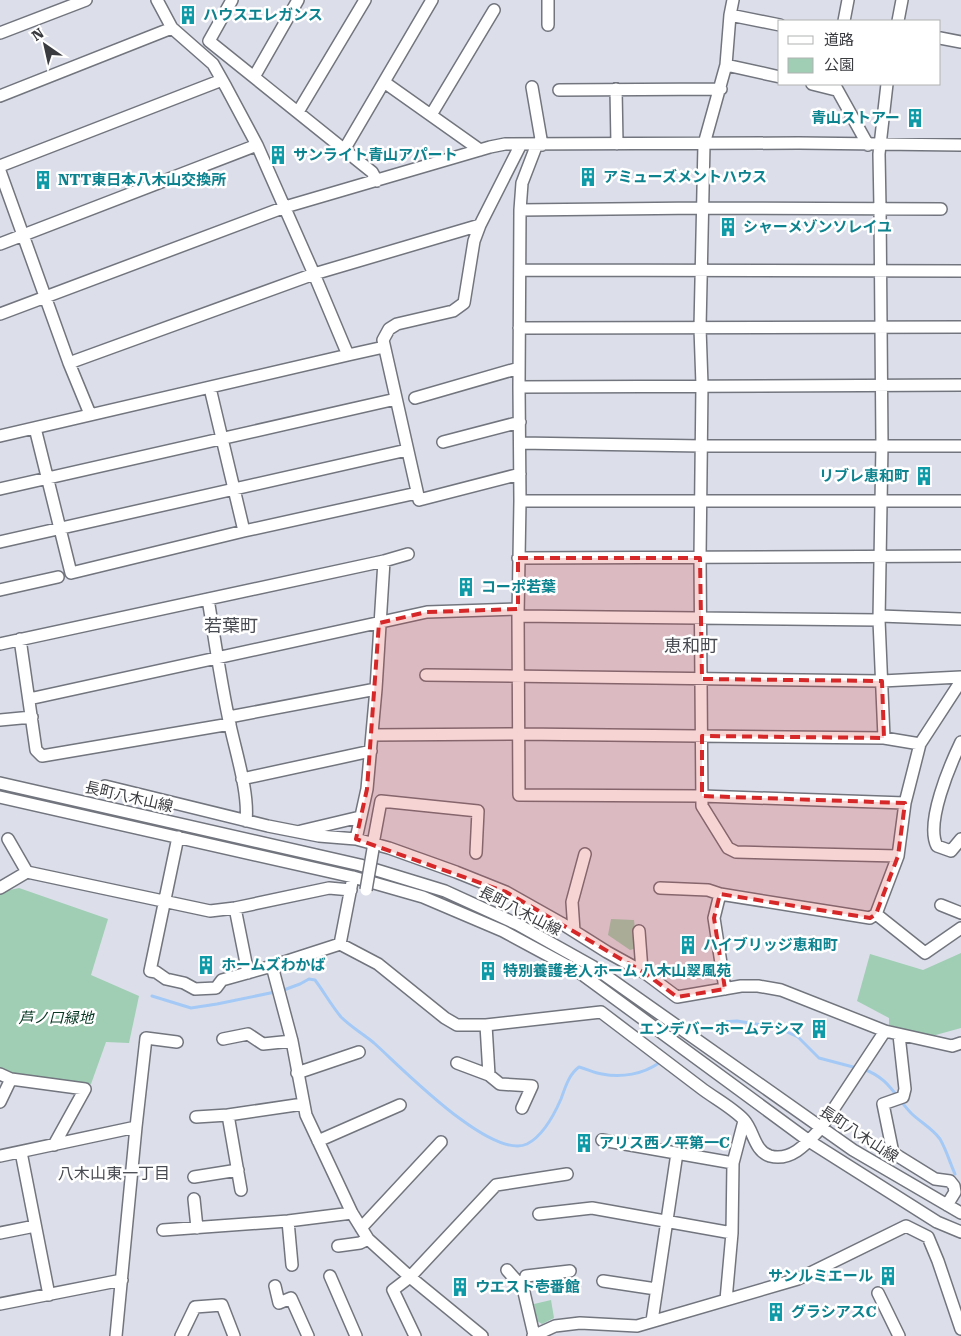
<svg xmlns="http://www.w3.org/2000/svg" width="961" height="1336" viewBox="0 0 961 1336" font-family="'Roboto Serif','Noto Sans JP',serif">
	<style>
		.green { fill: #9fceb4 }
		.lines { fill: none; stroke-linecap: round; stroke-linejoin: round }
		.stream { stroke: #a4c9f6; stroke-width: 3 }
		.minor-casing { stroke: #72757e; stroke-width: 14 }
		.minor { stroke: #fff; stroke-width: 11 }
		.minor-bridge-casing { stroke: #72757e; stroke-width: 14; stroke-linecap: butt }
		.minor-bridge { stroke: #fff; stroke-width: 11 }
		.marked { fill: #d62828; fill-opacity: 0.2; stroke: #d62828; stroke-width: 4; stroke-dasharray: 10 6; stroke-linejoin: round }
		.labels { text-anchor: middle; dominant-baseline: central; stroke-width: 5; stroke-linejoin: round; paint-order: stroke }
		.culture-label { font-size: 15px; font-weight: bold; fill: #0d838f; stroke: #fff; text-anchor: start }
		.street-label { font-size: 15px; fill: #3a3b3f; stroke: #fff }
		.park-label { font-size: 15px; font-style: italic; fill: #043622; stroke: #fff }
		.neighbourhood-label { font-size: 16px; fill: #494b53; stroke: #fff }
		.quarter-label { font-size: 18px; fill: #494b53; stroke: #fff }
	</style>
	<rect width="100%" height="100%" fill="#dcdfe9"/>
	<path class="green" d="M19,888l89,31 -17,56 48,21 -10,47 -23,-1 -15,42 -80,-9 -11,-5v-178z
		M611,919l23,1 3,28 -7,2 -22,-15z
		M961,953v75l-29,8 -43,-11v-7l-32,-17 13,-47 53,16z
		M551,1300l3,18 -12,6 -5,-3 -3,-17z"/>
	<g class="lines">
		<path class="stream" d="M281,991l19,-7 9,-5 6,1c9,12 16,25 26,37 10,10 22,17 33,26 26,23 117,118 153,101 16,-8 27,-29 34,-45 4,-11 8,-25 18,-32 8,2 15,6 23,7 20,4 41,0 57,-11
			M152,996l39,12 26,-4 58,-12
			M720,1022l17,-1 39,6 22,10 21,21 38,10
			M863,1069c26,9 31,26 48,44 9,9 21,15 29,26 6,10 10,24 15,35"/>
		<g class="minor-casing">
			<path id="minor" d="M232,0l-23,41 163,131 5,9
				M733,0l-3,15 -4,50 -22,79 -4,184 2,57 -2,173 2,248 26,42 8,4 162,4
				M730,15l50,10
				M844,21l4,-21
				M898,21l4,-21
				M548,25v-25
				M0,33l86,-33
				M940,38l21,4
				M726,65l54,12
				M254,77l44,-77
				M384,82l96,68
				M812,84l24,6
				M834,84l34,61
				M532,87l10,58
				M616,89l1,55
				M559,90l162,-1
				M0,96l172,-68
				M298,112l67,-112
				M431,115l63,-105
				M537,144l-15,39 -2,27 -1,177 1,114 -2,115 1,179 183,1 203,7
				M344,150l88,-150
				M0,166l222,-86
				M0,171l69,192 21,51
				M520,210l181,-2 240,1
				M0,244l257,-99
				M521,270l440,1
				M0,314l285,-107 205,-60 15,-3 294,-1 162,2
				M519,328l442,-1
				M348,355l36,-8
				M69,363l245,-89 166,-49
				M519,387l442,-2
				M210,388l34,143
				M415,398l104,-30
				M35,428l36,145 173,-42 173,-38
				M0,436l348,-81 -34,-81 -57,-129 -31,-58 -13,-23 -41,-36 -15,-28
				M443,442l77,-20
				M520,443l182,3h259
				M520,474l-101,26 -36,-160 6,-11 8,-5 56,-13 11,-8 10,-62 6,-16 41,-81
				M0,489c132,-29 264,-59 396,-90
				M520,501h441
				M0,542l407,-92
				M518,558l443,-2
				M0,590l58,-13
				M208,599c7,42 13,85 22,126 6,28 19,68 16,96
				M518,616l361,4
				M880,616l81,3
				M20,639l16,111 6,6 188,-32
				M0,644l384,-83 24,-7
				M426,675l456,6 79,-4
				M29,699l398,-87 91,-3
				M229,717l147,-28
				M0,720l32,-3
				M372,735l148,-1 364,4 36,6
				M884,738l-5,-118 3,-175 -2,-237 -1,-54 8,-70
				M961,742c-11,23 -36,81 -24,104l14,5 10,-12
				M242,779l129,-28
				M0,783l360,82 85,26 72,33 75,42 261,184 108,63
				M105,786l163,40 51,10 37,3 33,9 67,24 50,20 55,31 46,29 38,21 32,24 64,-11h17l23,4 104,41 67,15 9,-3
				M0,797l353,80 70,20 80,34 76,41 230,169 128,81 24,10
				M301,831l59,-14
				M178,837l-28,134 6,1 10,7 18,4 11,6 21,-1 6,-8 50,-14 68,-22
				M8,839l19,33 183,39 25,-3 94,-20 22,2
				M356,839l11,-50 9,-100 8,-128
				M373,844l8,-43 97,10 -2,42
				M353,877l-13,67 38,20 67,54 12,7h29l115,-13c33,25 67,51 100,76 13,10 32,20 43,32 10,11 10,31 26,36 22,6 38,-14 51,-28l64,-97
				M0,888l27,-16
				M660,888l48,2 12,4 150,24 6,-4 22,-58 7,-53 15,-59 41,-63
				M720,894l-6,24 11,71
				M941,905l20,8
				M235,908l13,65
				M876,914l49,39 36,-25
				M574,931l-2,-29 13,-48
				M639,931l3,40
				M272,966l20,75 14,74 46,98 16,26 42,38 72,59
				M486,1025l3,50
				M899,1035l6,54 -2,8 -20,7 10,49 42,26 15,2 4,5 1,6 -8,13
				M223,1039l25,-5 15,10 29,-3
				M457,1063l32,12 11,9 32,2 -10,22
				M297,1073l62,-21
				M0,1074l11,5 74,10 -31,56
				M0,1102l11,-23
				M228,1115l13,75
				M196,1117l32,-2 75,-11
				M136,1127l10,-89 31,4
				M602,1140l131,23
				M318,1141l82,-36
				M21,1152l28,143
				M0,1156l136,-29 -20,209
				M194,1177l44,-7
				M194,1199l3,29
				M539,1214l53,-6 140,25
				M288,1221l4,44
				M361,1228l80,-86
				M163,1230l125,-9 64,-8
				M0,1233l35,-7
				M338,1246l22,-3 8,-4
				M507,1270l16,18
				M330,1276l26,60
				M603,1281l53,8
				M275,1286l4,17 12,-5 17,38
				M878,1293l21,43
				M726,1300l6,-67 1,-70 11,-42
				M0,1304l122,-24
				M652,1321l25,-168
				M534,1335l-11,-47 3,-12 44,-5
				M181,1336l14,-29 27,-2 12,31
				M415,1336l-22,-46 17,-13 86,-92 71,-11
				M533,1336l22,-10 25,-3 57,3 161,-47 108,-53 22,11 10,24 23,68"/>
		</g>
		<use href="#minor" class="minor"/>
		<g class="minor-bridge-casing">
			<path id="minor-bridge" d="M366,890l7,-41"/>
		</g>
		<use href="#minor-bridge" class="minor-bridge"/>
	</g>
	<path class="marked" d="M518,558h182l2,121 180,2 2,57 -182,-2v60l203,7 -7,53 -22,58 -6,4 -150,-24 -6,24 11,71 -48,8 -32,-24 -139,-81 -150,-53 11,-50 12,-166 48,-11 91,-3z"/>
	<defs>
		<g id="building-bare" transform="scale(1.5)"><path d="M-4-6H4V6H1V3H-1V6H-4ZM-2.5-4.3h1.7v1.8h-1.7ZM.8-4.3h1.7v1.8H.8ZM-2.5-1h1.7V.8h-1.7ZM.8-1h1.7V.8H.8Z" fill="#0f9aa8" stroke="#fff" stroke-width="2.5" paint-order="stroke"/></g>
	</defs>
	<g fill-rule="evenodd">
		<use href="#building-bare" x="188" y="15"/>
		<use href="#building-bare" x="915" y="118"/>
		<use href="#building-bare" x="278" y="155"/>
		<use href="#building-bare" x="588" y="177"/>
		<use href="#building-bare" x="43" y="180"/>
		<use href="#building-bare" x="728" y="227"/>
		<use href="#building-bare" x="924" y="476"/>
		<use href="#building-bare" x="466" y="587"/>
		<use href="#building-bare" x="688" y="945"/>
		<use href="#building-bare" x="206" y="965"/>
		<use href="#building-bare" x="488" y="971"/>
		<use href="#building-bare" x="819" y="1029"/>
		<use href="#building-bare" x="584" y="1143"/>
		<use href="#building-bare" x="888" y="1276"/>
		<use href="#building-bare" x="460" y="1287"/>
		<use href="#building-bare" x="776" y="1312"/>
	</g>
	<g class="labels">
		<g class="culture-label">
			<text x="203" y="15">ハウスエレガンス</text>
			<text x="900" y="118" text-anchor="end">青山ストアー</text>
			<text x="293" y="155">サンライト青山アパート</text>
			<text x="603" y="177">アミューズメントハウス</text>
			<text x="58" y="180">NTT東日本八木山交換所</text>
			<text x="743" y="227">シャーメゾンソレイユ</text>
			<text x="909" y="476" text-anchor="end">リブレ恵和町</text>
			<text x="481" y="587">コーポ若葉</text>
			<text x="703" y="945">ハイブリッジ恵和町</text>
			<text x="221" y="965">ホームズわかば</text>
			<text x="503" y="971">特別養護老人ホーム 八木山翠風苑</text>
			<text x="804" y="1029" text-anchor="end">エンデバーホームテシマ</text>
			<text x="599" y="1143">アリス西ノ平第一C</text>
			<text x="873" y="1276" text-anchor="end">サンルミエール</text>
			<text x="475" y="1287">ウエスト壱番館</text>
			<text x="791" y="1312">グラシアスC</text>
		</g>
		<g class="street-label">
			<text transform="translate(129 797) rotate(13)">長町八木山線</text>
			<text transform="translate(520 911) rotate(27)">長町八木山線</text>
			<text transform="translate(859 1134) rotate(33)">長町八木山線</text>
		</g>
		<g class="park-label">
			<text x="56" y="1018">芦ノ口緑地</text>
		</g>
		<g class="neighbourhood-label">
			<text x="114" y="1173">八木山東一丁目</text>
		</g>
		<g class="quarter-label">
			<text x="231" y="625">若葉町</text>
			<text x="691" y="645">恵和町</text>
		</g>
	</g>
	<rect x="778" y="20" width="162" height="65" fill="#ffffff" stroke="#b0b1b2"/>
	<rect x="788" y="36" width="25" height="8" fill="#ffffff" stroke="#b0b1b2"/>
	<text x="824" y="45" font-size="15" fill="#3a3b3f">道路</text>
	<rect x="788" y="58" width="25" height="15" fill="#9fceb4" stroke="#b0b1b2"/>
	<text x="824" y="70" font-size="15" fill="#3a3b3f">公園</text>
	<g transform="translate(45 45) rotate(326)" stroke="#ffffff" stroke-width="4" paint-order="stroke">
	<path d="M0-4L9 19L0 12L-9 19Z" fill="#3a3b3f"/>
	<text y="-8" font-size="14" font-weight="bold" text-anchor="middle" fill="#3a3b3f">N</text>
	</g>
</svg>
